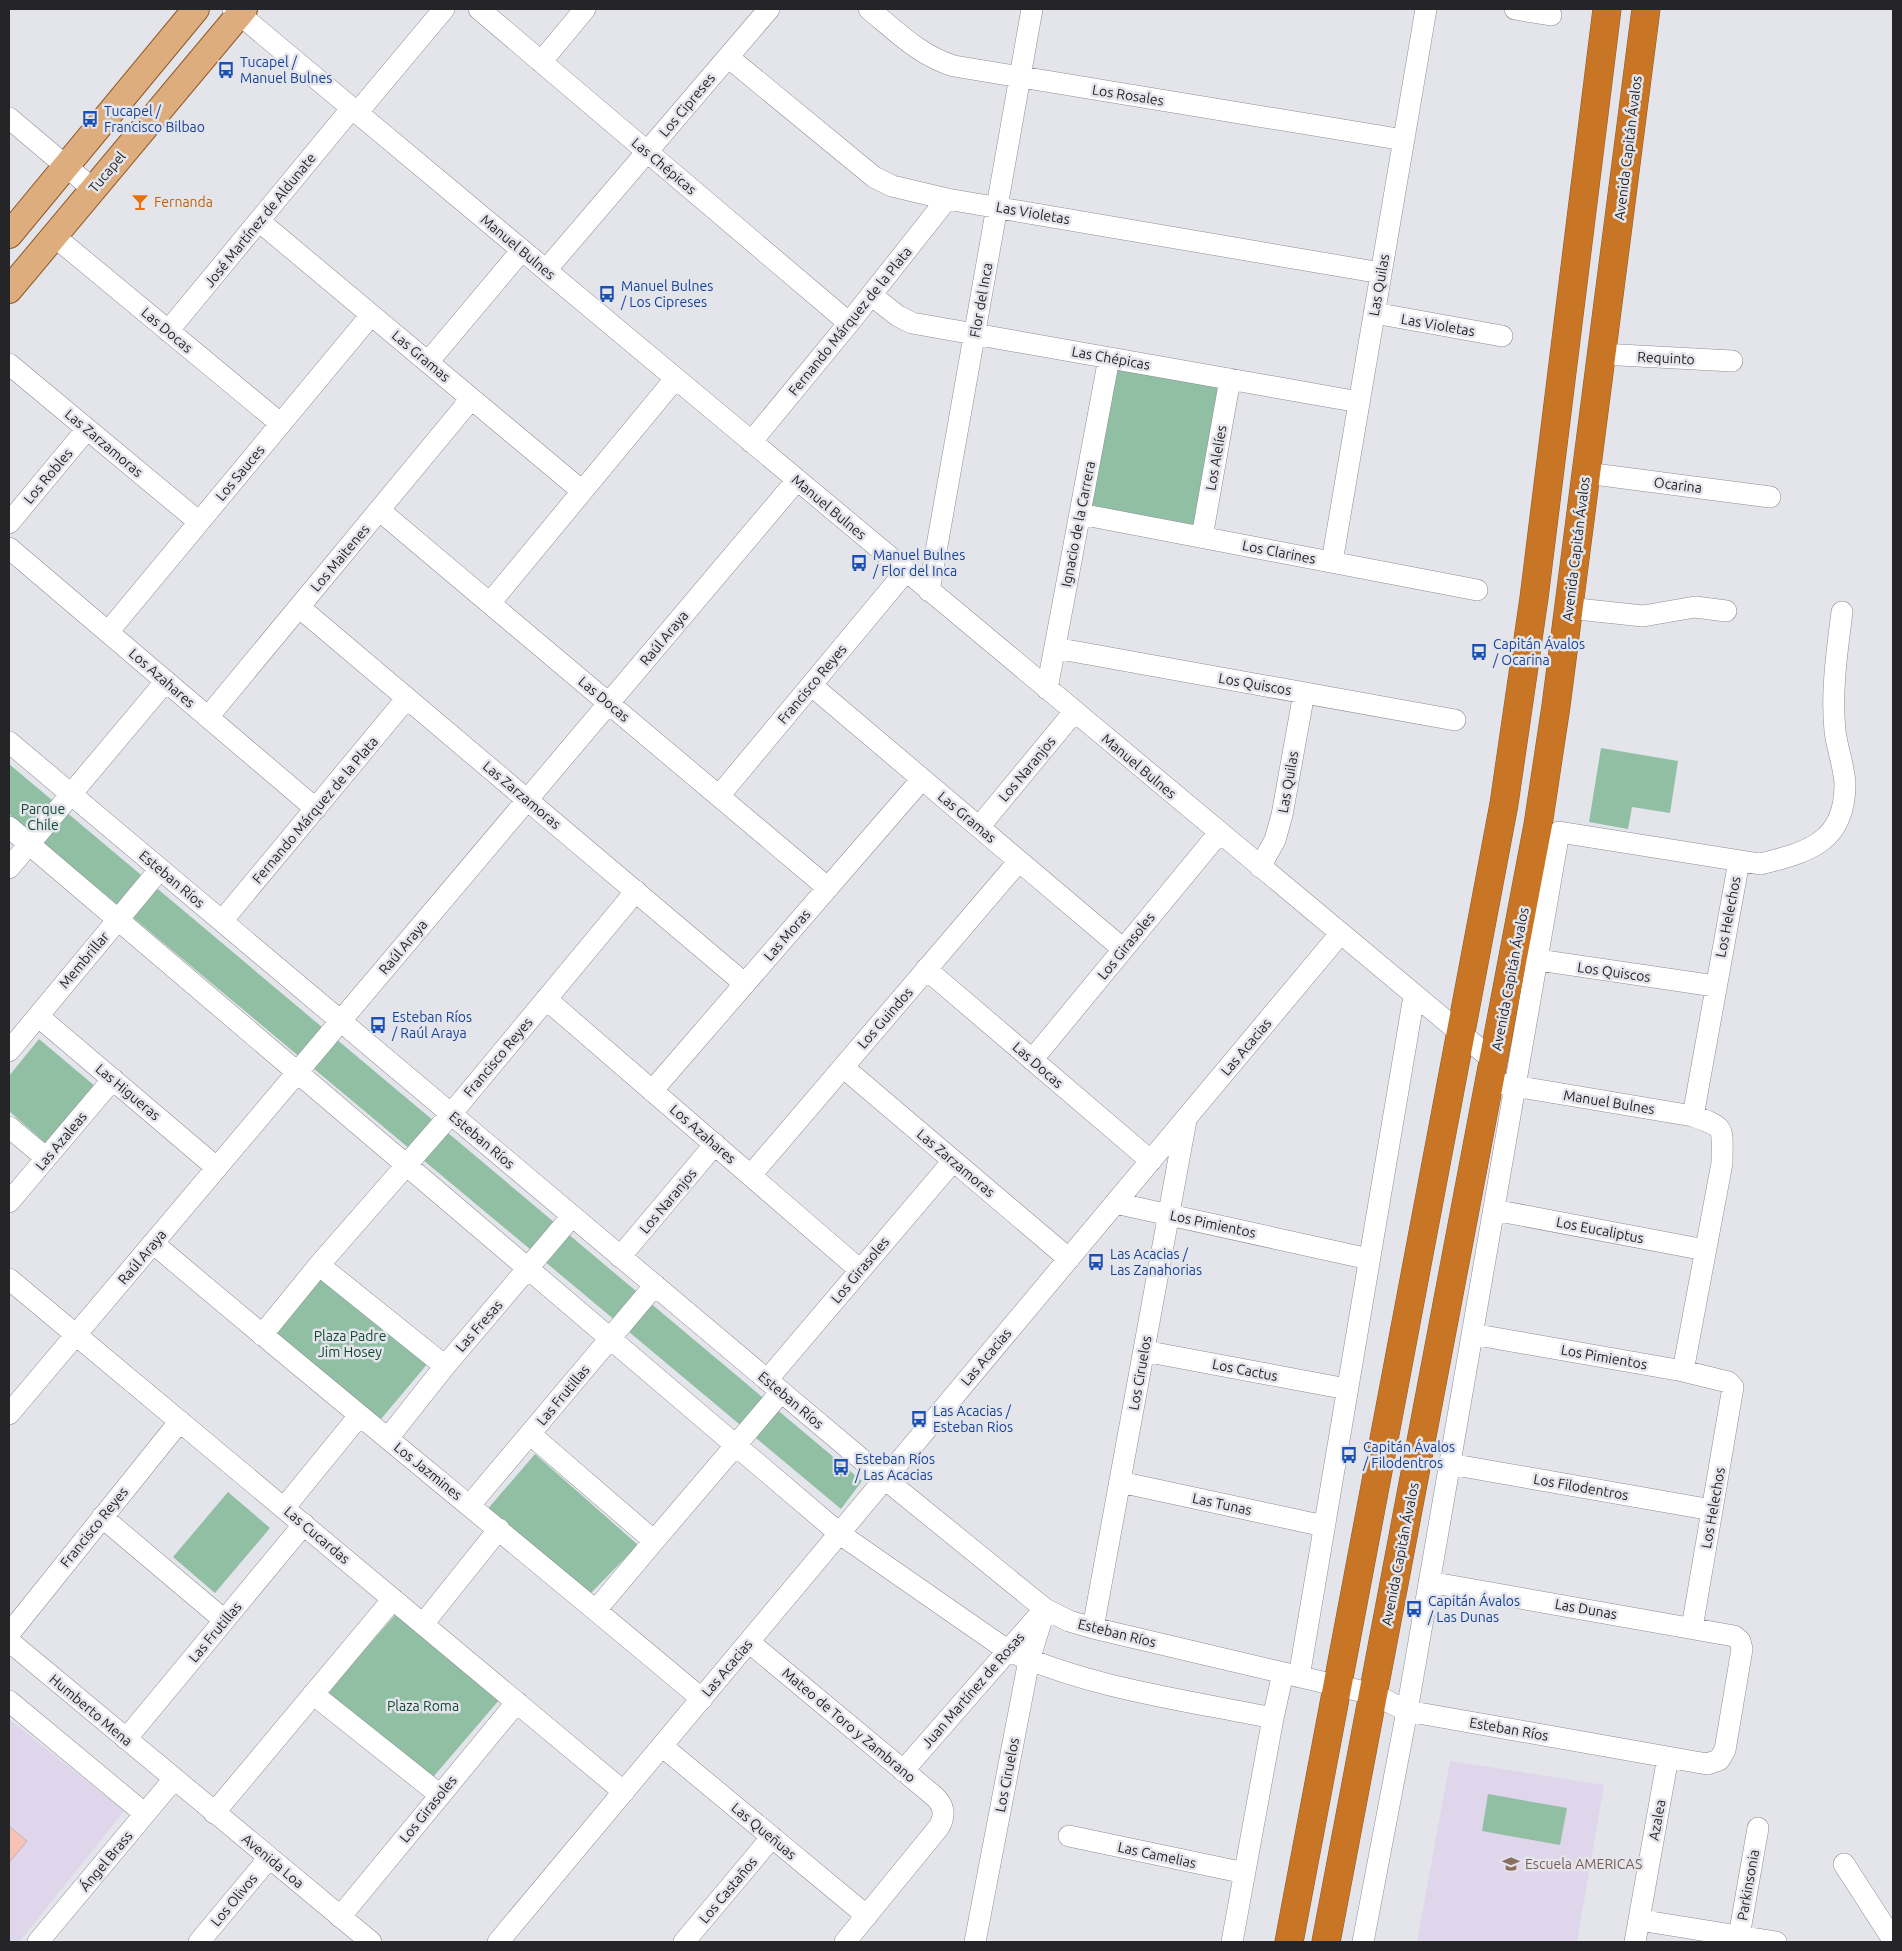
<svg xmlns="http://www.w3.org/2000/svg" width="1902" height="1951" viewBox="0 0 1902 1951" font-family="Ubuntu,sans-serif">
	<style>
		.education { fill: #dfd6eb }
		.green { fill: #90bfa4 }
		.building { fill: #f7c2b5; stroke: #bdb5b3 }
		.lines { fill: none; stroke-linecap: round; stroke-linejoin: round }
		.minor-casing { stroke: #8d8d93; stroke-width: 22 }
		.major-casing { stroke: #8f5926; stroke-width: 28 }
		.highway-casing { stroke: #8f5926; stroke-width: 29 }
		.minor { stroke: #fff; stroke-width: 21 }
		.major { stroke: #dead7d; stroke-width: 26 }
		.highway { stroke: #c87626; stroke-width: 28 }
		.labels { text-anchor: middle; dominant-baseline: central; stroke-width: 5; stroke-linejoin: round; paint-order: stroke }
		.transit-label { font-size: 14px; fill: #164399; stroke: #e4e4eb; text-anchor: start }
		.street-label { font-size: 14px; fill: #252427; stroke: #e4e4eb }
		.food-label { font-size: 14px; fill: #c56008; stroke: #e4e4eb; text-anchor: start }
		.park-label { font-size: 14px; fill: #104b31; stroke: #e4e4eb }
		.education-label { font-size: 14px; fill: #785e54; stroke: #e4e4eb; text-anchor: start }
	</style>
	<rect width="100%" height="100%" fill="#e4e4eb"/>
	<path class="education" d="M9,1719l115,92 -105,131h-10z
		M1450,1761l154,24 -27,157h-160z"/>
	<path class="green" d="M1112,367l108,19 -25,139 -108,-20z
		M1601,748l77,13 -8,52 -38,-6 -4,22 -39,-7z
		M9,764l853,717 -21,28 -832,-695z
		M39,1039l57,48 -46,60 -41,-36v-35z
		M324,1264l110,92 -58,69 -110,-92z
		M535,1454l103,91 -51,52 -101,-86z
		M228,1492l42,36 -55,65 -42,-36z
		M396,1614l104,85 -72,84 -102,-90z
		M1488,1794l79,14 -7,37 -78,-14z"/>
	<path class="building" d="M9,1826l18,15 -18,22z"/>
	<g class="lines">
		<g class="minor-casing">
			<path id="minor" d="M233,9l1261,1052
				M479,9l370,314
				M869,9c27,22 51,47 85,57l450,74
				M1515,9l36,6
				M728,57l146,120 18,9 55,13 434,74
				M541,62l44,-53
				M357,113l87,-104
				M9,118l84,71
				M259,221l323,270
				M54,236l227,188
				M546,270l223,-261
				M871,295l27,21 14,7 447,79
				M1374,313l128,23
				M168,331l184,-223
				M1601,354l131,7
				M428,362l94,-112
				M9,364l190,158
				M751,442l98,-119 98,-124
				M1586,473l184,24
				M379,510l449,378
				M1080,514l397,76
				M9,523l78,-94
				M1202,537l28,-158
				M9,548l307,261
				M1332,562l94,-553
				M929,591l103,-582
				M490,603l185,-224
				M299,607l446,377
				M1568,608l75,8 52,-9 31,4
				M108,632l263,-317
				M1055,648l400,72
				M811,685l312,264
				M1047,689l62,-331
				M208,717l263,-318
				M9,742l876,737 160,130 24,12 24,7 280,66 34,17 300,53 12,-4 6,-10 17,-101 -2,-8 -6,-5 -305,-54
				M719,796l187,-225
				M9,827l831,707 167,116c83,38 177,50 266,68
				M979,827l95,-115
				M1260,867l15,-27 7,-25 22,-122
				M9,868l157,-187
				M222,921l185,-223
				M1524,958l191,28
				M926,969l225,192
				M546,999l314,271
				M38,1016l179,152
				M9,1051l151,-182
				M1032,1060l187,-227
				M843,1067l226,192
				M1502,1084l191,32c34,12 29,11 29,47l-39,208
				M652,1091l270,-312
				M1693,1116l46,-255
				M9,1127l37,31
				M751,1175l268,-314
				M9,1202l104,-123
				M1115,1203l254,56
				M1494,1210l211,40
				M153,1243c182,154 367,303 549,456
				M620,1257l95,-113
				M319,1265l126,101
				M9,1279l615,513
				M1472,1334l211,37 45,11 5,5 -41,241
				M262,1335l57,-70 132,-151 185,-223
				M1144,1351l203,38
				M767,1380l186,-219
				M9,1414l788,-934
				M530,1434l124,107
				M388,1438l57,-72 127,-150
				M1450,1464l262,46
				M1120,1482l204,44
				M470,1505l185,-220
				M284,1508l75,-92
				M102,1517l122,103
				M596,1610l58,-69 127,-149
				M423,1624l76,-95
				M1093,1628l93,-508
				M9,1634l171,-213
				M9,1641l362,301
				M749,1642l185,154c10,9 12,19 5,31l-94,115
				M1299,1677l115,-681
				M313,1694l127,101
				M9,1701l136,113
				M126,1739l178,-215
				M662,1746l205,170
				M903,1771l138,-158
				M214,1813l179,-214
				M1069,1836l176,37
				M1844,1864l49,76
				M340,1917l177,-215
				M1639,1920l137,22
				M38,1942l136,-163
				M199,1942l70,-84
				M498,1942l842,-1008
				M684,1942l88,-105
				M975,1942l54,-282 16,-51
				M1232,1942l41,-224 10,-45
				M1363,1942l44,-231 152,-879 201,32c49,-12 85,-22 85,-80 -1,-18 -8,-36 -10,-53 -4,-39 2,-80 7,-119
				M1635,1942l33,-185
				M1738,1942l20,-114"/>
		</g>
		<g class="major-casing">
			<path id="major" d="M9,235l187,-226
				M9,290l235,-281"/>
		</g>
		<g class="highway-casing">
			<path id="highway" d="M1289,1942l215,-1138 30,-206 73,-589
				M1326,1942l212,-1117 18,-119 90,-697"/>
		</g>
		<use href="#minor" class="minor"/>
		<use href="#major" class="major"/>
		<use href="#highway" class="highway"/>
	</g>
	<defs>
		<g id="bus-bare" transform="scale(1.35)"><path d="M-5-6H5V4H4V6H2V4H-2V6H-4V4H-5ZM-3.5-4V0h7V-4ZM-3.5 1.2v1.5H-2V1.2ZM2 1.2v1.5H3.5V1.2Z" fill="#1a4fb4" stroke="#e4e4eb" stroke-width="2.5" paint-order="stroke"/></g>
		<g id="bar-bare" transform="scale(1.35)"><path d="M-6-5H6L.8 .8V4.5H3.5V6h-7V4.5H-.8V.8Z" fill="#e8710a" stroke="#e4e4eb" stroke-width="2.5" paint-order="stroke"/></g>
		<g id="school-bare" transform="scale(1.35)"><path d="M0-5L7-2L0 1L-7-2ZM-4 1L0 2.5L4 1V4Q0 6-4 4Z" fill="#8d6e63" stroke="#e4e4eb" stroke-width="2.5" paint-order="stroke"/></g>
	</defs>
	<g fill-rule="evenodd">
		<use href="#bus-bare" x="226" y="70"/>
		<use href="#bus-bare" x="90" y="119"/>
		<use href="#bar-bare" x="140" y="202"/>
		<use href="#bus-bare" x="607" y="294"/>
		<use href="#bus-bare" x="859" y="563"/>
		<use href="#bus-bare" x="1479" y="652"/>
		<use href="#bus-bare" x="378" y="1025"/>
		<use href="#bus-bare" x="1096" y="1262"/>
		<use href="#bus-bare" x="919" y="1419"/>
		<use href="#bus-bare" x="1349" y="1455"/>
		<use href="#bus-bare" x="841" y="1467"/>
		<use href="#bus-bare" x="1414" y="1609"/>
		<use href="#school-bare" x="1511" y="1864"/>
	</g>
	<g class="labels">
		<g class="transit-label">
			<text x="240" y="62">Tucapel /<tspan x="240" dy="16">Manuel Bulnes</tspan></text>
			<text x="104" y="111">Tucapel /<tspan x="104" dy="16">Francisco Bilbao</tspan></text>
			<text x="621" y="286">Manuel Bulnes<tspan x="621" dy="16">/ Los Cipreses</tspan></text>
			<text x="873" y="555">Manuel Bulnes<tspan x="873" dy="16">/ Flor del Inca</tspan></text>
			<text x="1493" y="644">Capitán Ávalos<tspan x="1493" dy="16">/ Ocarina</tspan></text>
			<text x="392" y="1017">Esteban Ríos<tspan x="392" dy="16">/ Raúl Araya</tspan></text>
			<text x="1110" y="1254">Las Acacias /<tspan x="1110" dy="16">Las Zanahorias</tspan></text>
			<text x="933" y="1411">Las Acacias /<tspan x="933" dy="16">Esteban Rios</tspan></text>
			<text x="1363" y="1447">Capitán Ávalos<tspan x="1363" dy="16">/ Filodentros</tspan></text>
			<text x="855" y="1459">Esteban Ríos<tspan x="855" dy="16">/ Las Acacias</tspan></text>
			<text x="1428" y="1601">Capitán Ávalos<tspan x="1428" dy="16">/ Las Dunas</tspan></text>
		</g>
		<g class="street-label">
			<text transform="translate(1128 95) rotate(9)">Los Rosales</text>
			<text transform="translate(687 105) rotate(-50)">Los Cipreses</text>
			<text transform="translate(1628 148) rotate(-83)">Avenida Capitán Ávalos</text>
			<text transform="translate(664 166) rotate(40)">Las Chépicas</text>
			<text transform="translate(107 172) rotate(-50)">Tucapel</text>
			<text transform="translate(1033 213) rotate(10)">Las Violetas</text>
			<text transform="translate(260 220) rotate(-51)">José Martínez de Aldunate</text>
			<text transform="translate(518 247) rotate(40)">Manuel Bulnes</text>
			<text transform="translate(1379 285) rotate(-80)">Las Quilas</text>
			<text transform="translate(981 300) rotate(-80)">Flor del Inca</text>
			<text transform="translate(850 321) rotate(-51)">Fernando Márquez de la Plata</text>
			<text transform="translate(1438 325) rotate(10)">Las Violetas</text>
			<text transform="translate(167 330) rotate(40)">Las Docas</text>
			<text transform="translate(421 356) rotate(40)">Las Gramas</text>
			<text transform="translate(1111 358) rotate(10)">Las Chépicas</text>
			<text transform="translate(1666 358) rotate(3)">Requinto</text>
			<text transform="translate(104 443) rotate(40)">Las Zarzamoras</text>
			<text transform="translate(1216 458) rotate(-80)">Los Alelíes</text>
			<text transform="translate(240 473) rotate(-50)">Los Sauces</text>
			<text transform="translate(48 476) rotate(-50)">Los Robles</text>
			<text transform="translate(1678 485) rotate(7)">Ocarina</text>
			<text transform="translate(829 507) rotate(40)">Manuel Bulnes</text>
			<text transform="translate(1078 524) rotate(-79)">Ignacio de la Carrera</text>
			<text transform="translate(1576 549) rotate(-83)">Avenida Capitán Ávalos</text>
			<text transform="translate(1279 552) rotate(11)">Los Clarines</text>
			<text transform="translate(340 558) rotate(-50)">Los Maitenes</text>
			<text transform="translate(664 638) rotate(-50)">Raúl Araya</text>
			<text transform="translate(162 678) rotate(41)">Los Azahares</text>
			<text transform="translate(812 684) rotate(-50)">Francisco Reyes</text>
			<text transform="translate(1255 684) rotate(10)">Los Quiscos</text>
			<text transform="translate(604 699) rotate(40)">Las Docas</text>
			<text transform="translate(1139 766) rotate(40)">Manuel Bulnes</text>
			<text transform="translate(1027 769) rotate(-50)">Los Naranjos</text>
			<text transform="translate(1288 782) rotate(-80)">Las Quilas</text>
			<text transform="translate(522 795) rotate(40)">Las Zarzamoras</text>
			<text transform="translate(315 810) rotate(-50)">Fernando Márquez de la Plata</text>
			<text transform="translate(967 817) rotate(40)">Las Gramas</text>
			<text transform="translate(172 879) rotate(40)">Esteban Ríos</text>
			<text transform="translate(1728 917) rotate(-79)">Los Helechos</text>
			<text transform="translate(787 935) rotate(-49)">Las Moras</text>
			<text transform="translate(1126 946) rotate(-51)">Los Girasoles</text>
			<text transform="translate(403 947) rotate(-50)">Raúl Araya</text>
			<text transform="translate(84 960) rotate(-50)">Membrillar</text>
			<text transform="translate(1614 972) rotate(8)">Los Quiscos</text>
			<text transform="translate(1510 979) rotate(-79)">Avenida Capitán Ávalos</text>
			<text transform="translate(885 1018) rotate(-49)">Los Guindos</text>
			<text transform="translate(1246 1047) rotate(-50)">Las Acacias</text>
			<text transform="translate(498 1057) rotate(-50)">Francisco Reyes</text>
			<text transform="translate(1038 1065) rotate(41)">Las Docas</text>
			<text transform="translate(128 1092) rotate(40)">Las Higueras</text>
			<text transform="translate(1609 1102) rotate(9)">Manuel Bulnes</text>
			<text transform="translate(703 1134) rotate(41)">Los Azahares</text>
			<text transform="translate(482 1140) rotate(40)">Esteban Ríos</text>
			<text transform="translate(61 1141) rotate(-50)">Las Azaleas</text>
			<text transform="translate(956 1163) rotate(40)">Las Zarzamoras</text>
			<text transform="translate(668 1201) rotate(-50)">Los Naranjos</text>
			<text transform="translate(1213 1224) rotate(12)">Los Pimientos</text>
			<text transform="translate(1600 1230) rotate(11)">Los Eucaliptus</text>
			<text transform="translate(142 1257) rotate(-50)">Raúl Araya</text>
			<text transform="translate(860 1270) rotate(-50)">Los Girasoles</text>
			<text transform="translate(479 1326) rotate(-49)">Las Fresas</text>
			<text transform="translate(986 1357) rotate(-50)">Las Acacias</text>
			<text transform="translate(1604 1357) rotate(10)">Los Pimientos</text>
			<text transform="translate(1245 1370) rotate(11)">Los Cactus</text>
			<text transform="translate(1140 1373) rotate(-80)">Los Ciruelos</text>
			<text transform="translate(563 1395) rotate(-50)">Las Frutillas</text>
			<text transform="translate(791 1400) rotate(40)">Esteban Ríos</text>
			<text transform="translate(428 1471) rotate(39)">Los Jazmines</text>
			<text transform="translate(1581 1487) rotate(10)">Los Filodentros</text>
			<text transform="translate(1222 1504) rotate(12)">Las Tunas</text>
			<text transform="translate(1713 1508) rotate(-80)">Los Helechos</text>
			<text transform="translate(94 1527) rotate(-51)">Francisco Reyes</text>
			<text transform="translate(317 1535) rotate(40)">Las Cucardas</text>
			<text transform="translate(1400 1554) rotate(-79)">Avenida Capitán Ávalos</text>
			<text transform="translate(1586 1609) rotate(10)">Las Dunas</text>
			<text transform="translate(215 1632) rotate(-50)">Las Frutillas</text>
			<text transform="translate(1117 1633) rotate(14)">Esteban Ríos</text>
			<text transform="translate(727 1668) rotate(-50)">Las Acacias</text>
			<text transform="translate(973 1690) rotate(-49)">Juan Martínez de Rosas</text>
			<text transform="translate(91 1710) rotate(40)">Humberto Mena</text>
			<text transform="translate(849 1725) rotate(40)">Mateo de Toro y Zambrano</text>
			<text transform="translate(1509 1729) rotate(10)">Esteban Ríos</text>
			<text transform="translate(1007 1775) rotate(-79)">Los Ciruelos</text>
			<text transform="translate(428 1809) rotate(-51)">Los Girasoles</text>
			<text transform="translate(1657 1820) rotate(-80)">Azalea</text>
			<text transform="translate(764 1831) rotate(40)">Las Queñuas</text>
			<text transform="translate(1157 1855) rotate(12)">Las Camelias</text>
			<text transform="translate(106 1861) rotate(-50)">Ángel Brass</text>
			<text transform="translate(273 1861) rotate(40)">Avenida Loa</text>
			<text transform="translate(1748 1885) rotate(-80)">Parkinsonia</text>
			<text transform="translate(728 1890) rotate(-50)">Los Castaños</text>
			<text transform="translate(234 1900) rotate(-50)">Los Olivos</text>
		</g>
		<g class="food-label">
			<text x="154" y="202">Fernanda</text>
		</g>
		<g class="park-label">
			<text x="43" y="809">Parque<tspan x="43" dy="16">Chile</tspan></text>
			<text x="350" y="1336">Plaza Padre<tspan x="350" dy="16">Jim Hosey</tspan></text>
			<text x="423" y="1706">Plaza Roma</text>
		</g>
		<g class="education-label">
			<text x="1525" y="1864">Escuela AMERICAS</text>
		</g>
	</g>
	<rect width="1902" height="1951" fill="none" stroke="#252427" stroke-width="20"/>
</svg>
